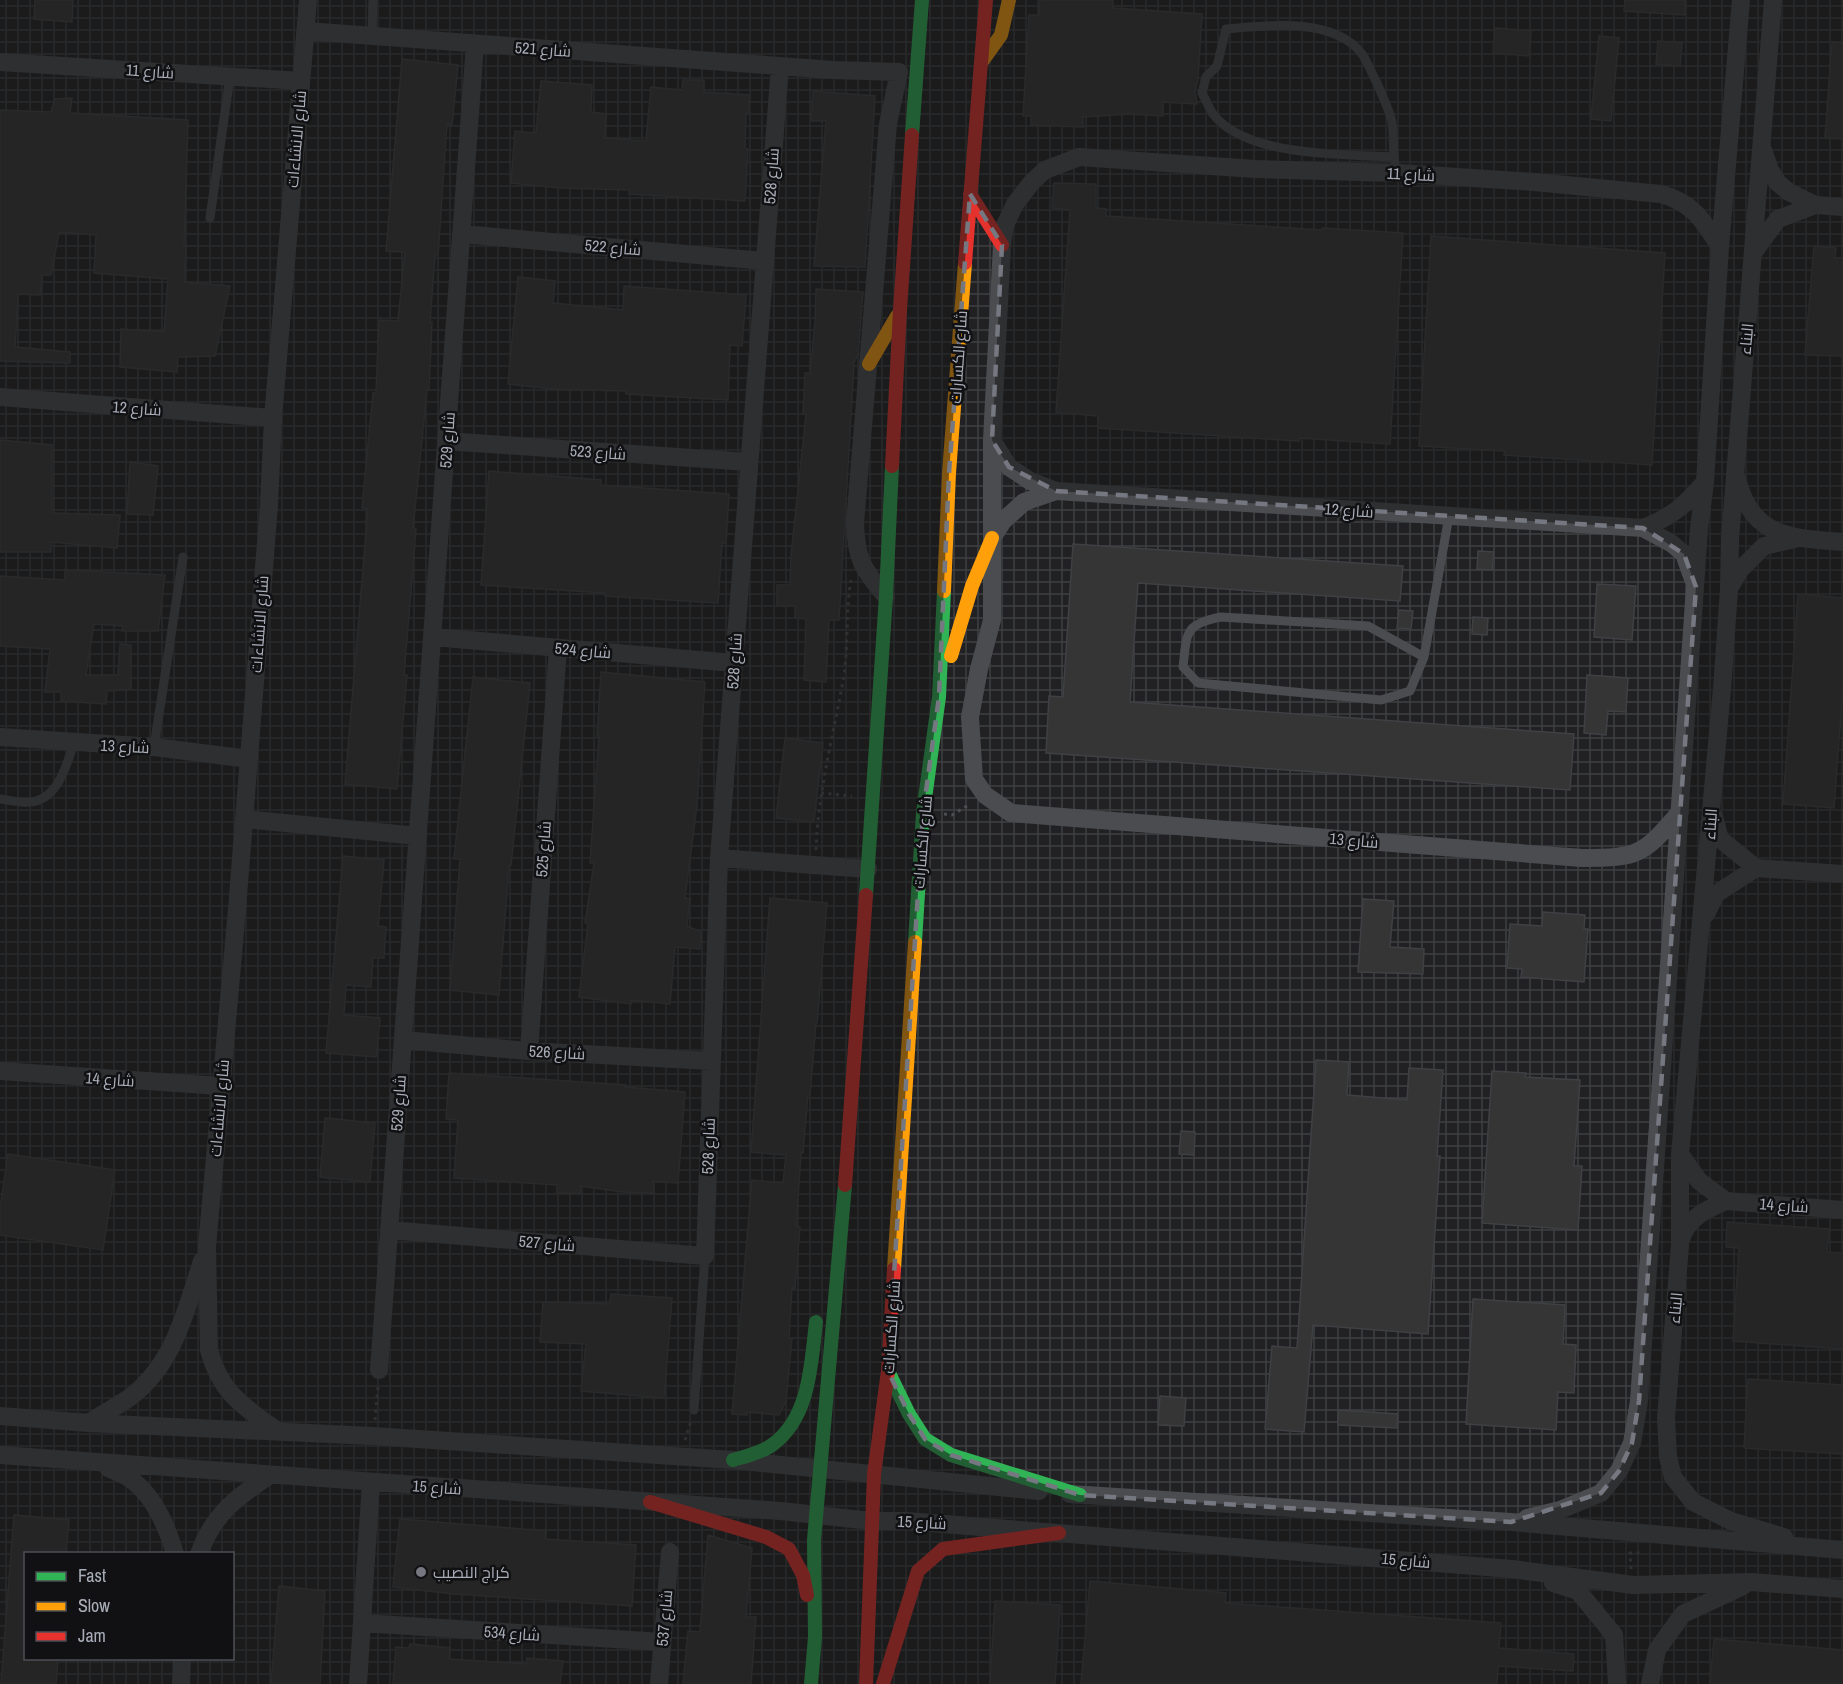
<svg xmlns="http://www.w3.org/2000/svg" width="1843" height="1684" viewBox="0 0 1843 1684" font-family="'Archivo Narrow',Cairo,sans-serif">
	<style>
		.industrial { fill: url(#industrial-grid); fill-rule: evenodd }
		.building { fill: #353536; stroke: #3f4043; stroke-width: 1.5 }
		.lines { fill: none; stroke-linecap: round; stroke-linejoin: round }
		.path { stroke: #4d4e52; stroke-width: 3; stroke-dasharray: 3 4.5; stroke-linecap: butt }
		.lane { stroke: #4b4c50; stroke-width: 9 }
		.street { stroke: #4b4c50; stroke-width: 18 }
		.fast { stroke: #30b455; stroke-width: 14 }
		.slow { stroke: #ff9f0a; stroke-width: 14 }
		.jam { stroke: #e5322d; stroke-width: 14 }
		.marked { fill: none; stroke: #757880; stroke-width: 4.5; stroke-dasharray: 12 8; stroke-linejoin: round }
		.poi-dot { fill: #757880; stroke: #111113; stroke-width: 2 }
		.labels { text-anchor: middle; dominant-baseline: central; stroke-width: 5; stroke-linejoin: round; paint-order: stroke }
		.street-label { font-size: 16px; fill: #a8adb8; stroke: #111113 }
		.poi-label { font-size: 16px; fill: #a8adb8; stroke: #111113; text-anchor: start }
	</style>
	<defs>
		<pattern id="industrial-grid" width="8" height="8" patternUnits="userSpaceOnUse" patternTransform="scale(1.5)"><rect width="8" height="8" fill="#212123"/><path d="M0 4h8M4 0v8" fill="none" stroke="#3e3f41"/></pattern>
	</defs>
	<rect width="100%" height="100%" fill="#171717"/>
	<path class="industrial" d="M0,0h1843v1684h-1843zM26,1554h206v104h-206z"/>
	<path class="building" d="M35,0h38l-1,22 -38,-3z
		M1040,0h73v8l89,6 -4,65 -3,12 2,13 -34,-2v14l-34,-2 -46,3v10l-52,-2v-9h-8l6,-101h10z
		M1625,0h60v15l-61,-4z
		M1495,28l36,3 -2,25 -36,-3z
		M1599,36l20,2 -8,83 -20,-2z
		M1658,41l24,2 -2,23 -24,-2z
		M1832,42l11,1v96l-18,-1z
		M402,59l56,6 -6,60 -5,-1 -9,131h-3l-5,67h2l-3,68h-2l-14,138 3,1 -12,146h3l-10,114 -52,-5 23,-275 -6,-1 11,-115h3l3,-73 19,1 7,-69 -19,-1z
		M683,80h21v12l46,3 -2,19h-2l-1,34 3,1 -3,52 -116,-7v-4l-69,-2 -49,-5 4,-52 21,2 5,-52 51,4 -1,27 15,2 -2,24 42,3 5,-54 31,3z
		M813,91l62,5 -10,171 -51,-1 12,-145h-15z
		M72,98l-2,15 118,7 -4,126h2l-2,36 46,4 -15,70 -37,1 -1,15 -57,-5 1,-38 43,3 4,-53 -74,-6 2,-38 -37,-3 -8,43h-9l-2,20 -22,-1 -3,53 55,5v11l-70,-2v-251l51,2 4,-13z
		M1054,183l42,1v24l10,1v7l216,14v-2l81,5 -13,211 -91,-6v3l-201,-13v-12l-42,-4 14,-202 -18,-2z
		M1431,236l234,17 -13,212 -148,-10 1,-4 -86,-5z
		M1814,246l22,2 -1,10h8v98l-38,-1z
		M518,277l37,4 -2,22 70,7 1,-24 122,9 -4,51 -12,-1 -2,55 -102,-6v-3l-73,-2 -45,-5z
		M816,289l47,3 -5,62 -4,9 -15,257h-10l-3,62 -22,-2 2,-61 -11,-1v-12h-18v-21h13l1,-29 15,-142h-3l2,-41h5l5,-51z
		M0,440l52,5v68l68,2 -3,33 -66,-6v10h-51z
		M130,462l28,4 -5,49 -26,-1z
		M489,471l112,9v5l128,9 -3,49h-4l-4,60 -113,-7v-3l-124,-8z
		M1073,544l330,22 -3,35 -262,-18 -8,119 444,32 -4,56 -524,-37 3,-57 14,1z
		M1478,551l16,1 -2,18 -15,-1z
		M65,570l100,5 -7,56h-36l1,-5 -29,-2 -8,51h32l2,-31 11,1v44l-24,2 -1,13 -45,-3v-9h-16l5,-43 -50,-3v-70l65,4z
		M1597,584l39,2 -4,54 -38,-3z
		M1798,594l45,4v88l-9,122 -51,-4z
		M1399,610l14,1 -2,18 -14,-1z
		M1473,617l15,1 -1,17 -15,-1z
		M601,672l104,10 -8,123 -12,93h5l-3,28 14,6 -1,17 -25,-2 -5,57 -39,-4v4l-52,-7 9,-73 -3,-1 9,-60h-4l9,-127h-2z
		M1587,675l41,3 -2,34 -18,-1 -2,24 -22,-2z
		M473,677l57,6 -19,182h-2l-10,130 -49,-5 10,-131h-6z
		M785,738l38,5 -9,79 -38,-4z
		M343,856l41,4 -6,66 8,1 -2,31h-11l-2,29 -25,-2 -2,30 36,3 -4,39 -50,-4z
		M770,898l57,5 -10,120h-1l-6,71h-2l-5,59h-2l-5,73 4,1 -5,61 -3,-1 -3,51h3l-6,63 -7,14 -32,-3v3l-15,-1 20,-234 31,3 3,-28 -35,-3z
		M1363,899l31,2 -4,46 34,2 -1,25 -65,-2z
		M1543,912l42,3 -1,14h4l-4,53 -63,-5 1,-8 -15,-1 3,-44 32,2z
		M1316,1060l33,2 -2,33 60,5 2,-32 34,2 -6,86h3l-12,178 -115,-9 -9,107 -39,-3 7,-83 25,2z
		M1492,1071l34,2 -1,4 55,3 -6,86h8l-4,64 -96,-7z
		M449,1073l177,12 -1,2 60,5 -7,91 -25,-2 1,12 -31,-1 -43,-6 1,7h-24v-8l-103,-7 4,-58 -12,-1z
		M325,1118l50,5 -5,59 -50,-5z
		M1181,1131l14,1 -1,23 -15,-1z
		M8,1154l107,16 -12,80 -103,-15v-27z
		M1727,1222l102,7 -2,23 16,1v96l-110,-8 6,-93 -13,-1z
		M611,1294l61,4 -8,100 -83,-7 5,-47 -46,-2 3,-40 67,2z
		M1473,1299l92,6 -2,39 13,1 -2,48 -16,-1 -2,38 -90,-6z
		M1748,1379l95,6v69l-99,-6z
		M1160,1396l26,2 -2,28 -26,-1z
		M1338,1410l60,4 -1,14 -59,-3z
		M14,1515l55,5 -3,34h-40v105h32l-2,25h-55z
		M400,1519l146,12 -1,8 91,6 -4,61 -178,-12 -61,-7z
		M708,1535l44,13 -6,69h10l-5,67h-68l5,-53 12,1z
		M1090,1581l136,12 -1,10 276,20 -2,25 75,6 -1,17 -75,-5 -1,18h-416z
		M279,1586l46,5 -5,93h-49z
		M995,1601l65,4 -5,79h-65z
		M1714,1639l129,11v34h-133z
		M410,1644l40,4 -1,11 78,5v-6l36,3 -3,23h-167l3,-37 13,1z"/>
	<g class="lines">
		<path class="path" d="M821,793l31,3
			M944,814l8,1 18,-11
			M816,850c2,-58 17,-113 27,-169 6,-33 2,-68 8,-101
			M375,1420l3,-33
			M685,1440l6,-19
			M1631,1569l-1,-16h8v-5"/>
		<path class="lane" d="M372,36l1,-36
			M1392,157c-49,-3 -146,0 -179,-43 -4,-6 -7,-14 -11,-21l4,-16 11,-11 9,-37c40,-4 108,-12 136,25 6,9 10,20 15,29 5,12 12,26 15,39 3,18 -1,31 5,51
			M210,218l20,-142
			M1424,657l-56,-31 -147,-9c-37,7 -34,16 -38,50l15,16 183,17 29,-9 14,-34 25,-141
			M154,747l29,-190
			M0,799c9,1 19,4 28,3 30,-1 38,-36 46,-59
			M694,1410l11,-154"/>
		<path class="street" d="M1773,0l-43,539 -1,50 -7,100 -42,465v91l-14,173 2,39 5,20 20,25 38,19 53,16
			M306,31l527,39 66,2 -11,52 -33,399c1,36 8,47 31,73
			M0,62l301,19
			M1763,150l7,20 8,13 11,9 26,13 28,2
			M462,234l303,27
			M1753,253l25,-34 37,-14
			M0,397l273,21
			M446,441l303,21
			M993,442l16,25 21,14 26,10 587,37 28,15 13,11 9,25
			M1737,479c15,59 54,59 106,63
			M1643,528c29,-11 42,-23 62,-46
			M992,538l11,-17 21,-19 32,-11
			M1730,587l10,-17 24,-24 31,-7
			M433,637l301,26
			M0,737l154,10 95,12
			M1680,812c-37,43 -41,46 -98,46l-571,-45 -26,-18 -11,-16 -4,-62 9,-48 13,-49v-180l10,-195 3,-20 10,-21 17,-22 13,-12 34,-13 177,12 141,4 137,9 127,12c32,9 42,26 59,53
			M1714,817l6,22 36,29 87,6
			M244,819l174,17
			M719,858l149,11
			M1706,914l10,-20 40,-26
			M403,1040l126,11 182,10
			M529,1051l29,-403
			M0,1071l221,15
			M1680,1154l19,27 27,20
			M389,1230l316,26 14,-398 61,-792
			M1681,1240c5,-21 26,-31 45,-39l117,9
			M379,1370l96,-1326
			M0,1416l89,7 284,13 360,24 306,31
			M89,1423c13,-9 27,-16 40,-25 45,-33 57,-88 73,-137
			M279,1432c-35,-25 -59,-39 -70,-82l-2,-103 30,-338 32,-404 4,-87 35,-418
			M0,1455l781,56 90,10h35l606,48 121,16 118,-3 92,7
			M108,1468c7,3 15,6 21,10 25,17 38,48 46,76
			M1070,1494l441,28 332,28
			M1527,1518l33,-8 41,-17 18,-22 13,-28 7,-42 60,-872 6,-47 15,-235 21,-247
			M199,1554c14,-40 38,-57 71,-79
			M1553,1583l25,8 36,44 3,49
			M362,1623l300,19
			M181,1684l1,-26
			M358,1684l13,-202
			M659,1684l11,-132
			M1650,1684l7,-34 26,-36 60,-28"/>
		<path class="fast" d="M912,135l10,-135
			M866,895l20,-299 6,-130
			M915,942l8,-129 16,-116 5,-106
			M888,1371l21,43 16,25 26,16 129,40
			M733,1460c13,-4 28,-7 39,-15 38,-27 39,-81 44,-123
			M811,1684l4,-47 -1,-97 31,-355"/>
		<path class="slow" d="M981,63l20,-28 8,-35
			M869,364l28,-48
			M944,591l5,-118 16,-210
			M951,656l21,-70 20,-48
			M894,1269l21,-327"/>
		<path class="jam" d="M970,194l32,51
			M965,263l21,-263
			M892,466l8,-156 12,-175
			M845,1185l21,-290
			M650,1502l116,35 23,12 14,26 4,20
			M866,1684l8,-210 14,-103 6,-102
			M883,1684l35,-113 25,-22 116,-16"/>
	</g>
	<path d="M0 0H1843V1684H0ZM970,194l32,51 -10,195 17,27 47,24 587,37 41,26 12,33 -57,814 -7,42 -13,28 -18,22 -90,29 -431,-27 -129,-40 -26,-16 -16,-25 -21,-43 35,-558 16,-116 10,-224z" fill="#171717" fill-opacity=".55" fill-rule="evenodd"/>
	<path class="marked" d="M970,194l32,51 -10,195 17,27 47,24 587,37 41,26 12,33 -57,814 -7,42 -13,28 -18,22 -90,29 -431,-27 -129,-40 -26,-16 -16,-25 -21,-43 35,-558 16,-116 10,-224z"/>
	<circle class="poi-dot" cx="421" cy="1572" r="6"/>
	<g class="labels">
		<g class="street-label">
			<text transform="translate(543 49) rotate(4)">شارع 521</text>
			<text transform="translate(150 71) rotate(4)">شارع 11</text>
			<text transform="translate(296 139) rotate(-85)">شارع الانشاءات</text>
			<text transform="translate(1411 174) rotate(3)">شارع 11</text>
			<text transform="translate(771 176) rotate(-86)">شارع 528</text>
			<text transform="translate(613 247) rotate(5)">شارع 522</text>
			<text transform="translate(1746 339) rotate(-85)">البناء</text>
			<text transform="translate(958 357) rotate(-86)">شارع الكسارات</text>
			<text transform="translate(137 408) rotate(4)">شارع 12</text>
			<text transform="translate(447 440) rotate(-86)">شارع 529</text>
			<text transform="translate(598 452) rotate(4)">شارع 523</text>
			<text transform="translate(1349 510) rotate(4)">شارع 12</text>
			<text transform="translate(259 624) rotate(-86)">شارع الانشاءات</text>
			<text transform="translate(583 650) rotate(5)">شارع 524</text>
			<text transform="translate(734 661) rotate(-86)">شارع 528</text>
			<text transform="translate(125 746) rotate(3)">شارع 13</text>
			<text transform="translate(1710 824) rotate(-86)">البناء</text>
			<text transform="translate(1354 840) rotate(5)">شارع 13</text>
			<text transform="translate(922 842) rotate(-85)">شارع الكسارات</text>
			<text transform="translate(543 849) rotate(-86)">شارع 525</text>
			<text transform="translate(557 1052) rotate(3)">شارع 526</text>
			<text transform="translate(110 1079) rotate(4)">شارع 14</text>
			<text transform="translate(398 1103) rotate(-86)">شارع 529</text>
			<text transform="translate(219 1108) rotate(-85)">شارع الانشاءات</text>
			<text transform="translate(708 1146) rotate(-88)">شارع 528</text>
			<text transform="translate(1784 1205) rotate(4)">شارع 14</text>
			<text transform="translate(547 1243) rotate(5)">شارع 527</text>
			<text transform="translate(1675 1308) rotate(-85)">البناء</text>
			<text transform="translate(891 1327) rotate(-86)">شارع الكسارات</text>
			<text transform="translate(437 1487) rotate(4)">شارع 15</text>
			<text transform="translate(922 1522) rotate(3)">شارع 15</text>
			<text transform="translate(1406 1560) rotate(5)">شارع 15</text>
			<text transform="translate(664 1618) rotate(-85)">شارع 537</text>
			<text transform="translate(512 1633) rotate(4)">شارع 534</text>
		</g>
		<g class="poi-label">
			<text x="433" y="1572">كراج النصيب</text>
		</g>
	</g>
	<rect x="24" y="1552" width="210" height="108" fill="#111113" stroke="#4d4f55" stroke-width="1.5"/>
	<rect x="36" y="1572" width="30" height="9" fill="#30b455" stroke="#4d4f55" stroke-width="1.5"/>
	<text x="78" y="1582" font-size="18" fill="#a8adb8">Fast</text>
	<rect x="36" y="1602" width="30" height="9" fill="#ff9f0a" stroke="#4d4f55" stroke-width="1.5"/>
	<text x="78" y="1612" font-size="18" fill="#a8adb8">Slow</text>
	<rect x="36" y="1632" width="30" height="9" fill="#e5322d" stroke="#4d4f55" stroke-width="1.5"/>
	<text x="78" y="1642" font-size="18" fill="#a8adb8">Jam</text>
</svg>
